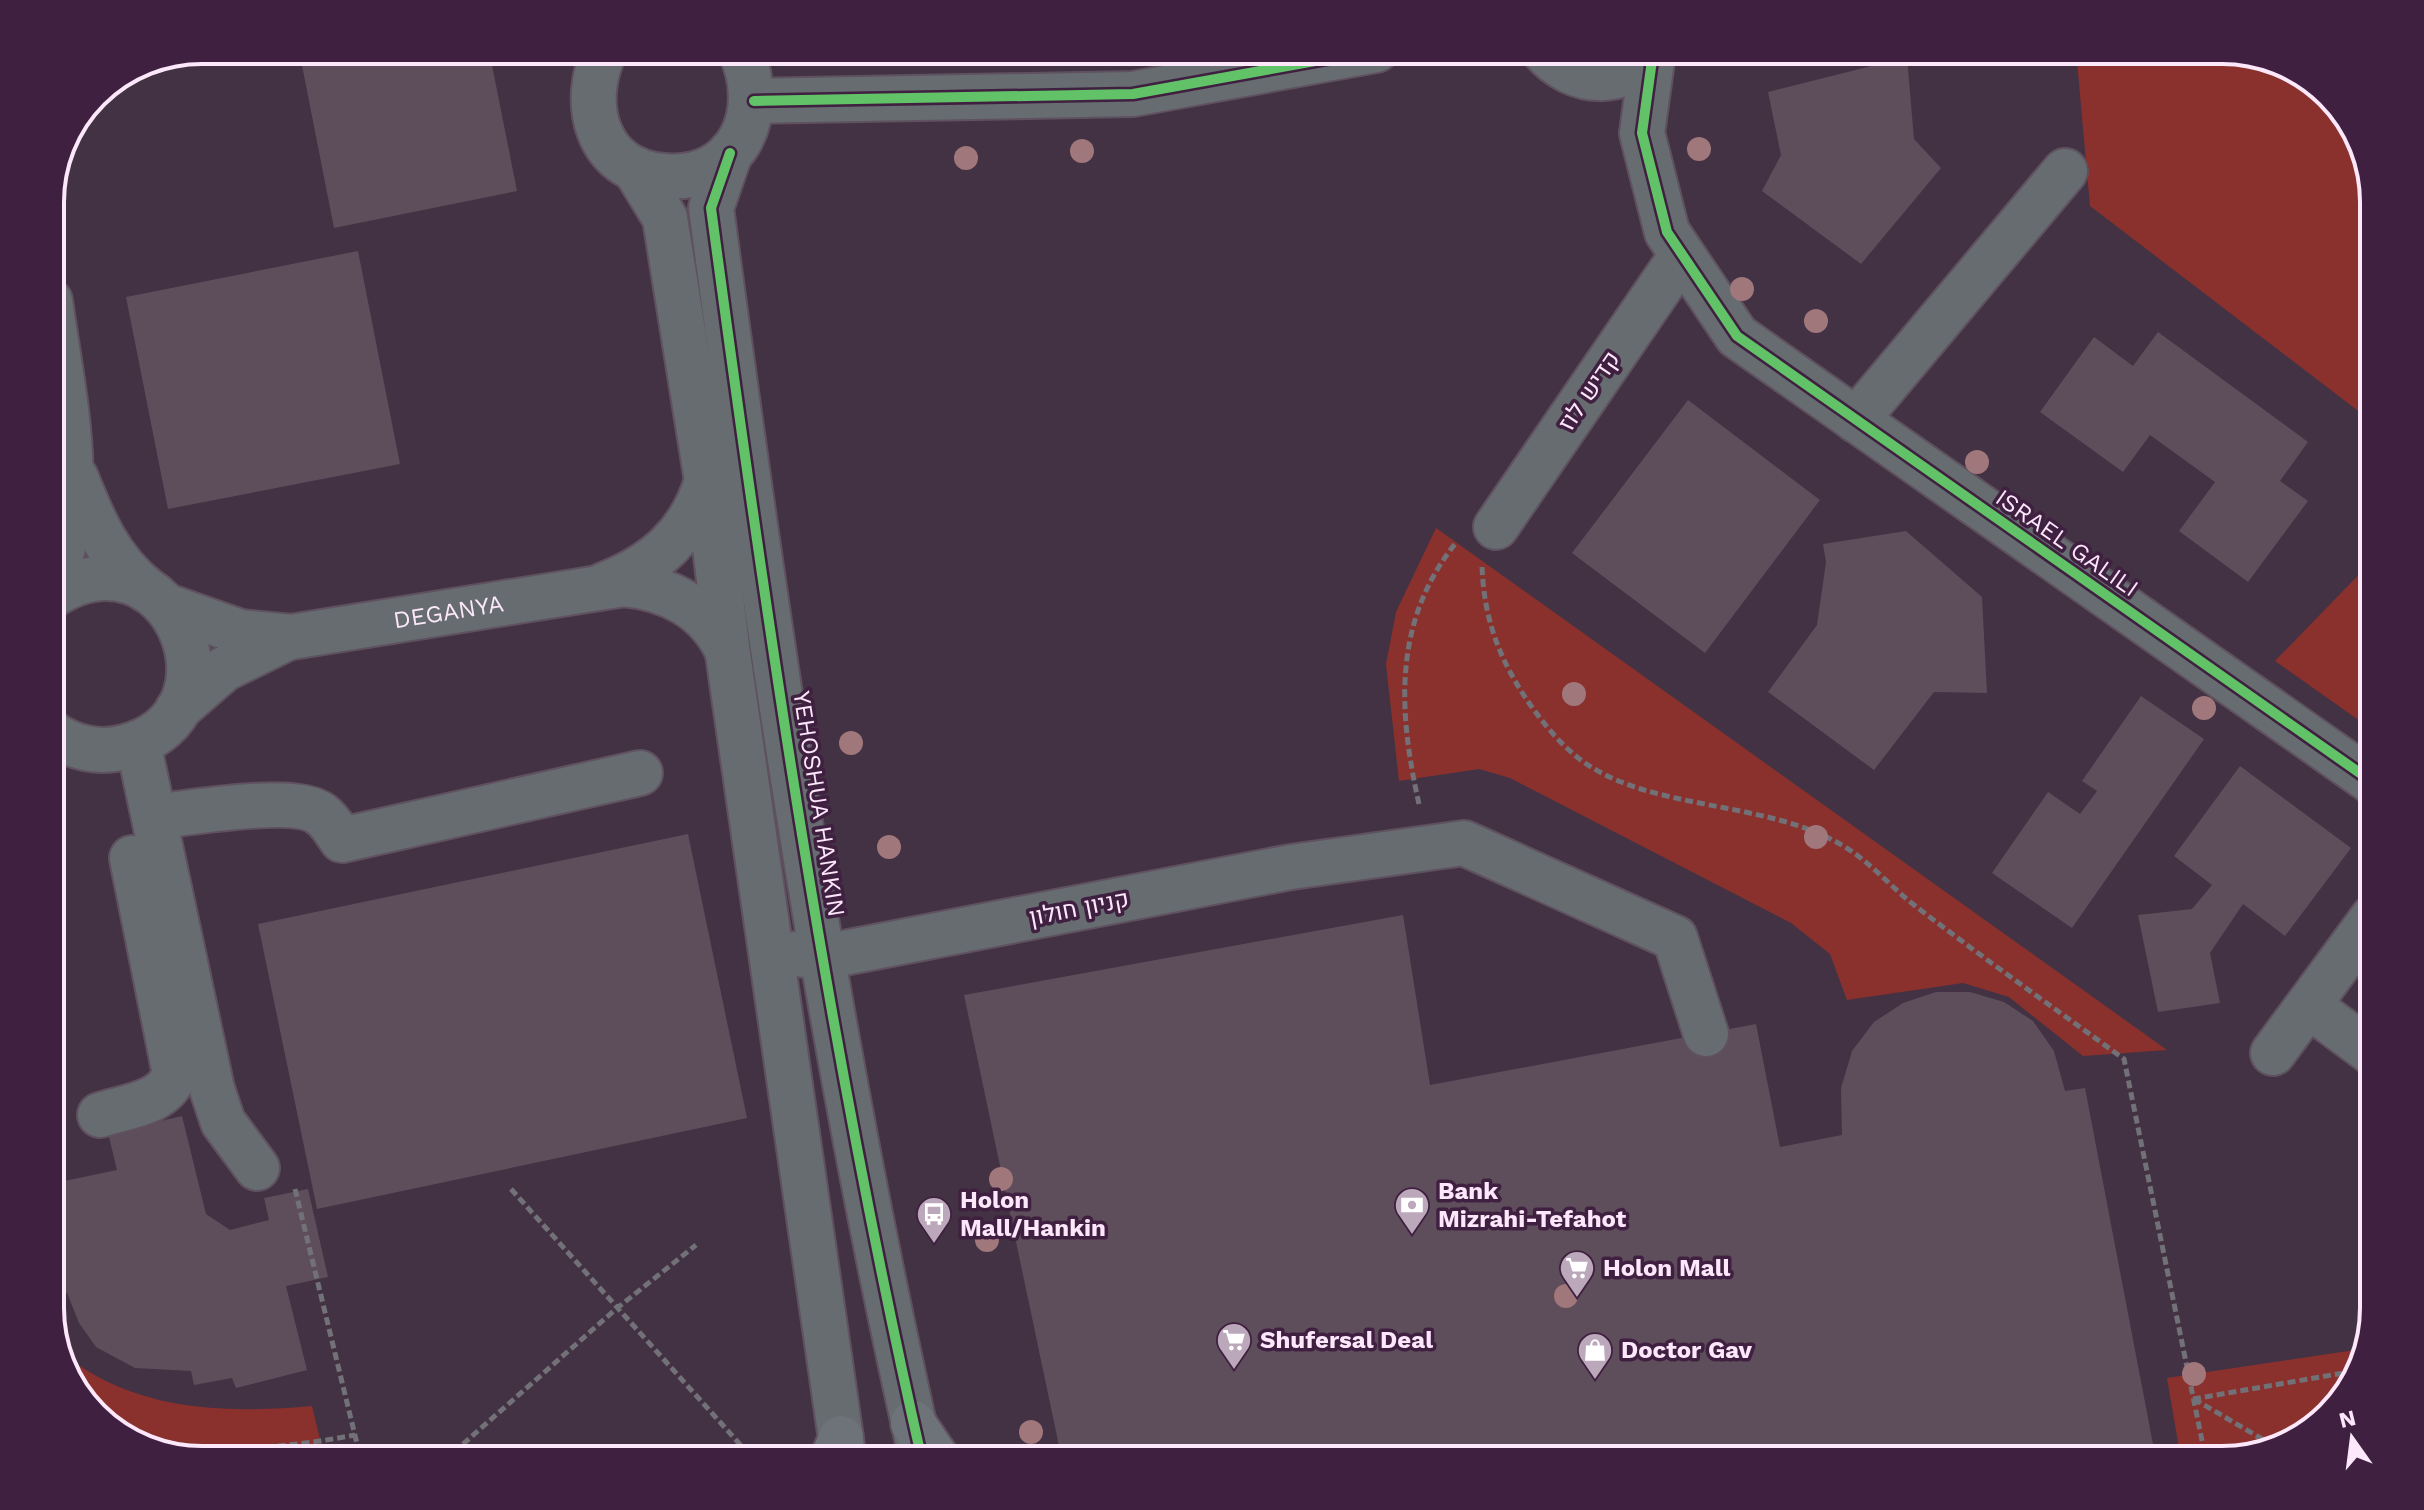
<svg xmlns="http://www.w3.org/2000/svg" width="2424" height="1510" viewBox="0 0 2424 1510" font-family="'Work Sans',Heebo,sans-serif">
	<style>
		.green { fill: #8a312d }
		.building { fill: #5e4e5b }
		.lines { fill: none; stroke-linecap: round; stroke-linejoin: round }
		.minor-casing { stroke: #5f515f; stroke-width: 48 }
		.major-casing { stroke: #5f515f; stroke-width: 48 }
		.path { stroke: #727178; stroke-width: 5; stroke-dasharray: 8 4; stroke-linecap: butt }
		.minor { stroke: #666c6f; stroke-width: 44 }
		.major { stroke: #6e737a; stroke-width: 44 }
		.cycleway-casing { stroke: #402040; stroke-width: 15 }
		.cycleway { stroke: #61c268; stroke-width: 10 }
		.tree { fill: #a0777b }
		.labels { text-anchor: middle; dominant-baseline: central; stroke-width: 7; stroke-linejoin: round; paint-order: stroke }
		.street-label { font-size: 24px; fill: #fce7fb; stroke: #402040 }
		.poi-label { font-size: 24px; font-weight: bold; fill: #fce7fb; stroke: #402040; text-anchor: start }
		.rim { fill: none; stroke: #fce7fb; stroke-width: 4 }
	</style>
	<rect width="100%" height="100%" fill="#433243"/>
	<path class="green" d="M2076,50h146l84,25 48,52 20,75v221l-284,-217z
		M1436,528l731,522 -84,6 -74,-59 -46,-14 -116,17 -17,-46 -39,-31 -281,-145 -31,-9 -80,12 -13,-117 10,-52z
		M2374,559v172l-99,-70z
		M2362,1349l-13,43 -52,48 -75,20h-41l-14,-82z
		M61,1352c71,59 163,62 251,54l13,54c-102,0 -228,13 -264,-108z"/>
	<path class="building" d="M299,50h190l28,141 -183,37z
		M1907,57l7,82 27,29 -80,96 -99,-73 19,-36 -13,-63z
		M358,251l42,213 -232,45 -42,-212z
		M2158,332l150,110 -28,39 28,20 -60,81 -69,-51 36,-49 -65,-47 -27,37 -83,-60 54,-75 39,29z
		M1688,400l132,100 -115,153 -133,-100z
		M1906,531l76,66 5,96 -53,-1 -60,78 -106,-78 49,-67 9,-63 -3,-18z
		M2141,696l63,43 -132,189 -80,-55 56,-81 32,22 17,-23 -15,-10z
		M2240,766l111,82 -66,88 -42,-32 -33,49 10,50 -62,9 -20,-97 54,-6 20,-24 -38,-29z
		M688,834l59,284 -430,91 -59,-285z
		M1403,915l27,170 326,-61 24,123 62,-12 -1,-47 11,-37 22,-29 29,-19 33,-11h34l34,10 29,19 21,30 11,40 20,-3 71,372h-1037l-1,-9 -32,9h-24l-98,-465z
		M182,1116l24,98 24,16 39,-10 -5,-22 44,-9 20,88 -42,9 21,84 -71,18 -4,-10 -38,7 -3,-14 -56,-3 -39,-21 -17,-24 -12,-30 -11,2 -6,-24v-87l67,-14 -9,-37z"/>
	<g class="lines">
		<g class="minor-casing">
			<g id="minor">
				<path d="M605,50c-25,52 -10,120 58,126 76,7 106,-65 77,-126"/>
				<path d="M1543,50c31,36 81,39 112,0"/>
				<path d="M1653,53l-11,80 25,99 70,104 637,447"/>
				<path d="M754,101l379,-7 243,-44"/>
				<path d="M730,153l-19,55c56,419 117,839 211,1252"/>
				<path d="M635,169l30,49 42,263 21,173 116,806"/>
				<path d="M50,301c13,96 39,195 0,288"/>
				<path d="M1856,420l209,-249"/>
				<path d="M76,478c17,43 34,83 71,112"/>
				<path d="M1496,527l186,-272"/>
				<path d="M604,585c52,-20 86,-50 103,-104"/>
				<path d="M50,597c121,-80 202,117 75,150 -26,7 -53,1 -75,-15"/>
				<path id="s1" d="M169,607l71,25 51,5 333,-53c45,4 84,25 103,66"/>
				<path d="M178,709l46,-40 65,-32"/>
				<path d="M138,743l74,346 11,33 34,46"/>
				<path d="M154,817c34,-4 143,-23 168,-2 8,6 14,17 20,25l298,-67"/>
				<path d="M795,954l28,3 468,-90 173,-24 211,95 31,96"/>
				<path d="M2309,1006l65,48"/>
				<path d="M2273,1053l101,-137"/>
				<path d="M100,1115c28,-9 64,-11 75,-41l-43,-216"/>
			</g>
		</g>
		<g class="major-casing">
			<path id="major" d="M913,1423l25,37
				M832,1460l9,-22"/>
		</g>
		<path class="path" d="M1482,567c2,50 16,89 43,130 14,21 32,44 52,60 70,56 189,41 268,90 26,16 45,39 69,58 69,53 140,103 210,154l82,401
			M1419,804c-21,-93 -26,-182 36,-260
			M295,1189l66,271
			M511,1189l243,271
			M2193,1399l162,-28
			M2194,1399l80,47
			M112,1428c78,29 163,22 243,7
			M445,1460l171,-151 80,-64"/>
		<use href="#minor" class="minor"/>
		<use href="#major" class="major"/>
		<g class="cycleway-casing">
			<path id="cycleway" d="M1653,53l-11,80 25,99 70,104 637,447
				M754,101l379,-7 243,-44
				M730,153l-19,55c56,419 117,839 211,1252"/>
		</g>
		<use href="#cycleway" class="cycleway"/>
	</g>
	<g class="tree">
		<circle cx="1699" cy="149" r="12"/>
		<circle cx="1082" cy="151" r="12"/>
		<circle cx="966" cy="158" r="12"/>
		<circle cx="1742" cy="289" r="12"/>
		<circle cx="1816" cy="321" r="12"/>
		<circle cx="1977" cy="462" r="12"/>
		<circle cx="1574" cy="694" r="12"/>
		<circle cx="2204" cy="708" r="12"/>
		<circle cx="851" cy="743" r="12"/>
		<circle cx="1816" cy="837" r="12"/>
		<circle cx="889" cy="847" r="12"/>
		<circle cx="1001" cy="1179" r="12"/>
		<circle cx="987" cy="1240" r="12"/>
		<circle cx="1566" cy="1296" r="12"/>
		<circle cx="2194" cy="1374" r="12"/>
		<circle cx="1031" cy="1432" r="12"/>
	</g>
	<defs>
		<g id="bank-pin" transform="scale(1.8)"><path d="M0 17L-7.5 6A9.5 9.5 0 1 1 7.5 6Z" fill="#bba8bb" stroke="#402040"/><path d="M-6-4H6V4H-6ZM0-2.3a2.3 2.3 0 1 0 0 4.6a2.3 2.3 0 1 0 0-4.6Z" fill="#fff"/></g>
		<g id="bus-pin" transform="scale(1.8)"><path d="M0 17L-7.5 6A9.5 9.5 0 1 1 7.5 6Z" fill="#bba8bb" stroke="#402040"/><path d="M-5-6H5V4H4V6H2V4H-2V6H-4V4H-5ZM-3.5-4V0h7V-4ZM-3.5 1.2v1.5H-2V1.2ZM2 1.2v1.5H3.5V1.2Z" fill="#fff"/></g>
		<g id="supermarket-pin" transform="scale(1.8)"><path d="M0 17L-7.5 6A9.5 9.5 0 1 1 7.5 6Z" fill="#bba8bb" stroke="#402040"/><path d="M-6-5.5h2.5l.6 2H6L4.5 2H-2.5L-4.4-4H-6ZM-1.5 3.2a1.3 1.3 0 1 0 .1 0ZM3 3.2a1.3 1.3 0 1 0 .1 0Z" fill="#fff"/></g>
		<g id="shop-pin" transform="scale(1.8)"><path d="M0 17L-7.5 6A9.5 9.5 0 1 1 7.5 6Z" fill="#bba8bb" stroke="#402040"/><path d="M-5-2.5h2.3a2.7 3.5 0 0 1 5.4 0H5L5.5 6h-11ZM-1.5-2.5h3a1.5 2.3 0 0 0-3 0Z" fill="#fff"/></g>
	</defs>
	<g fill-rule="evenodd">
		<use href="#bank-pin" x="1412" y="1205"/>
		<use href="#bus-pin" x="934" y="1214"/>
		<use href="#supermarket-pin" x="1577" y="1268"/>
		<use href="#supermarket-pin" x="1234" y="1340"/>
		<use href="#shop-pin" x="1595" y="1350"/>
	</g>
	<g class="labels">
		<g class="street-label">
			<text transform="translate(1589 391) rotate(-56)">קדיש לוז</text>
			<text transform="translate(2067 543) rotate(35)">ISRAEL GALILI</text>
			<text stroke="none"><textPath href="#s1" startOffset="286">DEGANYA</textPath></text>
			<text transform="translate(819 804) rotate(81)">YEHOSHUA HANKIN</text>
			<text transform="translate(1079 908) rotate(-11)">קניון חולון</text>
		</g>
		<g class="poi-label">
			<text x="1438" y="1191">Bank<tspan x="1438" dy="28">Mizrahi-Tefahot</tspan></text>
			<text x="960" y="1200">Holon<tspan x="960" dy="28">Mall/Hankin</tspan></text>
			<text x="1603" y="1268">Holon Mall</text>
			<text x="1260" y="1340">Shufersal Deal</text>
			<text x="1621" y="1350">Doctor Gav</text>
		</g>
	</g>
	<path d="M0 0H2424V1510H0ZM202 64H2222A138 138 0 0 1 2360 202V1308A138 138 0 0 1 2222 1446H202A138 138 0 0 1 64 1308V202A138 138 0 0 1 202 64Z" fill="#402040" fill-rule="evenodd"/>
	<path class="rim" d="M202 64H2222A138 138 0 0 1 2360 202V1308A138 138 0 0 1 2222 1446H202A138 138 0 0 1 64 1308V202A138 138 0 0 1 202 64Z"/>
	<g transform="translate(2352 1438) rotate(346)" stroke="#402040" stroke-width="6" paint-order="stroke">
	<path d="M0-6L14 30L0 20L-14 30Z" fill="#fce7fb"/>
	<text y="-12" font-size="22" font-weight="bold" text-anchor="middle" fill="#fce7fb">N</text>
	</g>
</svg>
